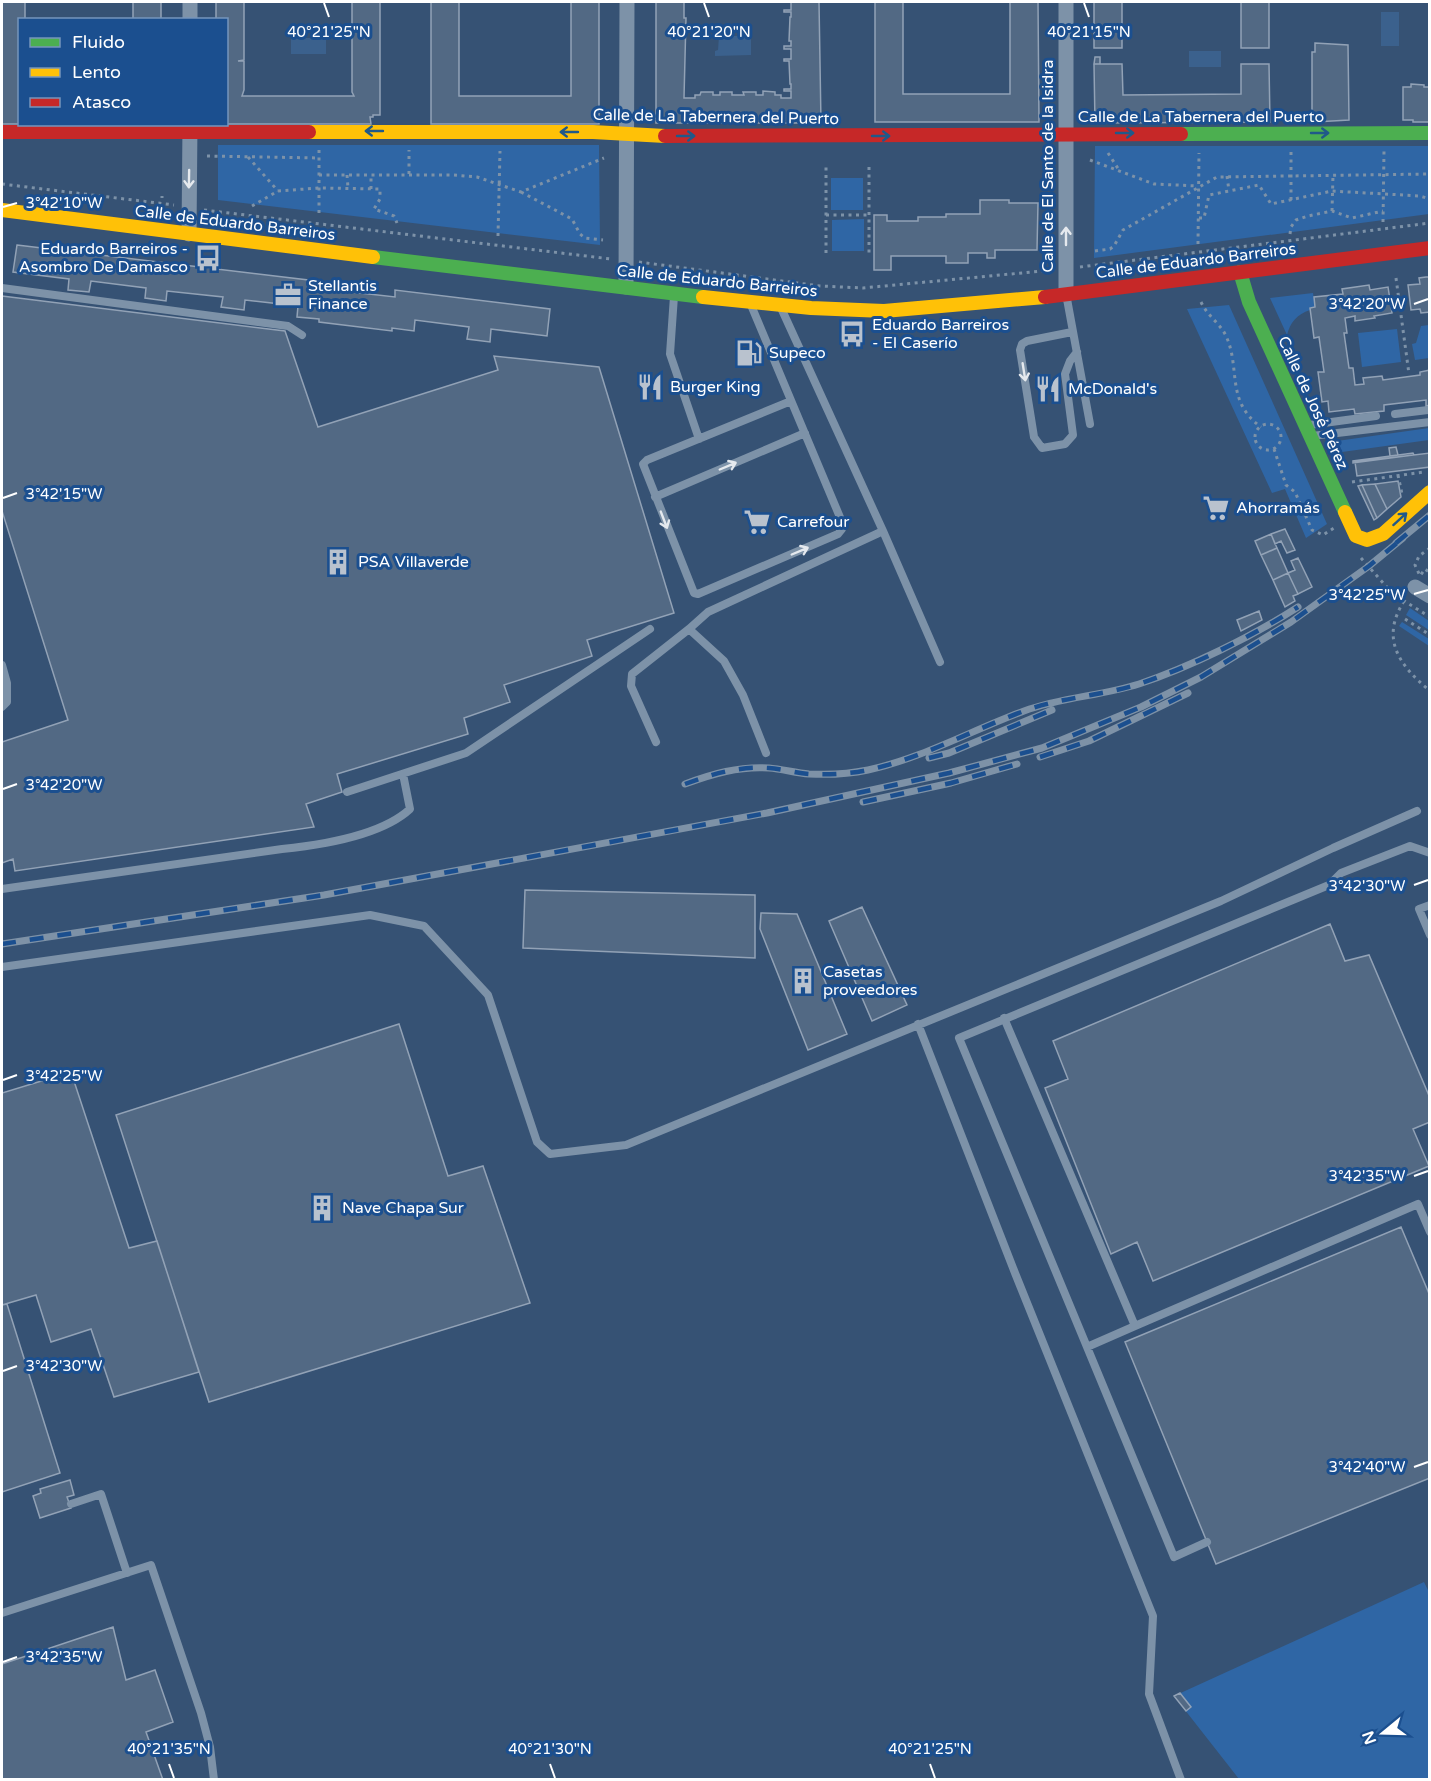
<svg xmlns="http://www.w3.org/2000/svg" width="1431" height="1781" viewBox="0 0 1431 1781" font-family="'Varela Round',sans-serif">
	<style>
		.green { fill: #2f66a5 }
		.water { fill: #3b618d }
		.building { fill: #526984; stroke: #92a2b6; stroke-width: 1.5 }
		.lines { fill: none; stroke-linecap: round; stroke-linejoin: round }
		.path { stroke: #7d92a8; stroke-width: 3; stroke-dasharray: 3 4.5; stroke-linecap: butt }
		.lane { stroke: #7d92a8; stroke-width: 8 }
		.street { stroke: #7d92a8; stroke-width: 15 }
		.fast { stroke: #4caf50; stroke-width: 14 }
		.slow { stroke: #ffc107; stroke-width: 14 }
		.jam { stroke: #c62828; stroke-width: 14 }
		.rail-casing { stroke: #7e92a7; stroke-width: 7 }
		.rail { stroke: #1b4f8f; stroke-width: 4.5; stroke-dasharray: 14; stroke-linecap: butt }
		.oneway { stroke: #205989 }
		.oneway2 { stroke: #e5e9ee }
		.ticks { fill: none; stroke: #fff; stroke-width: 2 }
		.labels { text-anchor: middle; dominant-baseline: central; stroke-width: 6; stroke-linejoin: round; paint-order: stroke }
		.street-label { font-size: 16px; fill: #fff; stroke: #1b4f8f }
		.poi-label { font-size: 16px; fill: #fff; stroke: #1b4f8f; text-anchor: start }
		.ticks-label { font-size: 15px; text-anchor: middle; fill: #fff; stroke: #1b4f8f; stroke-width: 6; stroke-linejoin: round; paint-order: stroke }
	</style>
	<rect width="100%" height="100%" fill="#365274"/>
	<path class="green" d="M218,145h381l1,100 -382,-45z
		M1095,146h334v68l-335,44z
		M831,178h32v32h-32z
		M864,219v32h-32v-31z
		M1313,293l2,14 -5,1v2c-13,4 -20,13 -23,25l-17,-37z
		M1229,305l98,219 -21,14 -21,-49 -13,4 -85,-184z
		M1429,325v33l-14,2 -3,-16 4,-1 5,-17z
		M1397,329l4,33 -39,5 -4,-34z
		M1429,428v12l-87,12 -5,-11z
		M1410,608l19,13v9l-23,-15z
		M1402,622l27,17v7l-30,-20z
		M1424,1582l6,12 -1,185h-190l-65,-83z"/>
	<path class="water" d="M1381,12h18v34h-18z
		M719,36h32v19l-36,1v-5l3,-1z
		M291,38h35v16h-35z
		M1189,51h32v16h-32z"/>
	<path class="building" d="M2,2h23v18h-5v104h-18z
		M133,2h28v18h-28z
		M216,2h28v58l-6,1h6v29l-2,6h112l-2,-4v-90h28v113h-7v2h-3l1,7h-145v-104h-10z
		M431,2h28v94h112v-94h28v122h-168z
		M656,2h28v16h2l-2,80h11v-3h5l1,-3h12v3h7v-3h12v3h12l-1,-3h13v3h7v-4l12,1v3h6v3h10v-7h-7v-2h7v-5h-1l-1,-23h-5v-2h7v-10h-7v-3h7v-5h-2l1,-24h1v-5h-7v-2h7v-8h28l2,121h-165z
		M875,2h28v92h107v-92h28l1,120h-164z
		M1094,2h28v46h-28z
		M1241,2h28v46h-28z
		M1315,43l33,2 1,75 -34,2v-9h-3v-61h3z
		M1095,57h5v7h-6z
		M1094,64h28l1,31 118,-1v-30h28l1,58 -175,1z
		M1411,84l13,1v2h6v35h-17v-2h-10v-33h8z
		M980,200h29v3h29l-1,47h-42v8h-8v-5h-19v10h-22v-7h-55v14h-17v-55h13v6h31v-4h28v-3h34z
		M17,245l308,37v7l70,8v-7l155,19 -3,27 -56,-7 -1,13 -23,-3 2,-12 -54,-7 -1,11 -22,-3v3l-73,-9v-3l-22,-2 1,-11 -53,-6 -1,10 -23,-3 2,-10 -56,-6 -1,10 -21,-3 1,-10 -55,-7 -2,11 -21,-2 1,-11 -56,-7z
		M1426,277h4v35l-9,1 -1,-4 -9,1 -3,-25 12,-1 -1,-6z
		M1369,285l1,5 18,-3 4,26 -18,3 1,2 -20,3v-5l-10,2 2,15h-3l5,35h4l2,17 9,-1 -1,-6 19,-2 1,4 37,-5v-3l10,-2v35l-4,1v-6l-42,5v6l-29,3 -1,-5 -25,3 -1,-11 -6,1 -4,-30h6l-5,-35 -5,1 -4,-30 5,-1 -1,-10 29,-3 -1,-5z
		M2,296l283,35 33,96 180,-57 -4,-14 105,11 75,246 -87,27 5,16 -88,29 6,17 -46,16 4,16 -131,40 5,18 -36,12 8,23 -299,44 -2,-12 -11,4v-121l66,-22 -66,-209z
		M1396,447l2,8 -8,1 -1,-8z
		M1413,453l1,2 -61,8v-2z
		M1430,453v14l-73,9 -2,-14z
		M1398,481l3,16 -14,12 -12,-25z
		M1375,484l12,25 -10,9 -15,-33z
		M1362,485l15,33 -3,2 -16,-34z
		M1285,529l10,21 -8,3 -6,-12 -6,3 -4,-10z
		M1271,534l6,14 -16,7 -6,-14z
		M1277,548l11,25 -15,7 -12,-25z
		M1298,558l14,29 -14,7 -10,-21 7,-3 -4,-9z
		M1288,573l10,21 -5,2 2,5 -10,6 -12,-27z
		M1259,611l3,9 -21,11 -4,-11z
		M525,890l230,5v63l-232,-10z
		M862,907l45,98 -35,16 -43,-100z
		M761,913l36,1 50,120 -39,16 -48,-121z
		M1330,924l15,37 24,-6 61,143v24l-17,7 16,37 -276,115 -16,-39 -26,12 -66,-166 23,-9 -15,-38z
		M399,1024l49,152 35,-10 47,137 -321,99 -93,-287z
		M71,1072l58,176 28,-7 42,131 -85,25 -23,-68 -40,13 -15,-47 -34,10v-212z
		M1401,1227l29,69v182l-214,86 -91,-222z
		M7,1304l53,169 -58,19v-187z
		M70,1480l4,15 -7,2 4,11 -31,10 -7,-22 8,-3 -1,-4z
		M113,1627l13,53 29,-10 18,52 -27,10 17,48h-161v-116z
		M1180,1693l11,14 -5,4 -12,-15z"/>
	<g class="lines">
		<path class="path" d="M319,150v64
			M1108,153l11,17
			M207,156l112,2
			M248,157l30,34
			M1090,160l64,24 44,2
			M869,167v86
			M409,174v-24
			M319,175h135l23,2 44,15 83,-34
			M347,175l1,13
			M1227,176l2,15
			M2,184l172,21
			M371,189v-14
			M521,192l51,27 8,15 5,4 18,2
			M162,196v2
			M1291,200v-48
			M252,206l26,-15 41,-3 61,1v10l-6,10 20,7 3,7
			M204,210l407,49
			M1332,211l1,-36
			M826,215h43
			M1199,218h5l5,-23 50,-10 12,19 61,-13 88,5 10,3
			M1383,222l1,-71
			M1290,234l1,-7 5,-7 12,-4 24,-5 20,7 31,-7
			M498,236l2,-85
			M1198,244l1,-91
			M1095,251l15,-2 4,-3 9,-16 94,-53 213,-3
			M826,253v-86
			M639,262l181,24 43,2 190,-18
			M1080,267l350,-44
			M1396,278l13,96
			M1201,302c7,15 19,21 25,34 15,32 -1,65 35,91
			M1255 437a13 13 0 1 1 26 0a13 13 0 1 1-26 0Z
			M1274,449l12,36 9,7 17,38 11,5 11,-7
			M1398,475l4,19
			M1352,482l72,-10
			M1430,548l-11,8 -4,9 5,11 5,-7 5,4
			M1361,558l32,36 37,23
			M1404,601c-24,38 -5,64 26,90
			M1405,619l25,16"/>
		<path class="lane" d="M2,288l286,38 14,9
			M674,296l-4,58 29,85
			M1067,299l23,125
			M751,305l91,217v7l-4,5 -140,60 -4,-1 -51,-129 4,-4 144,-59
			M782,310l101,221 57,131
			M1072,332l-45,9 -5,3 -2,6 14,87 8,11 23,-4 8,-9 -8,-61 5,-13 7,-9
			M1395,414l33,-4
			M1309,425l67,-9
			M1312,436l118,-14
			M655,497l150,-64
			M689,629l35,32 19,34 23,58
			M2,665l5,18v19l-5,5
			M656,742l-25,-56 1,-12 57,-45 19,-17 175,-81
			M347,792l119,-39 184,-124
			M2,889l280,-40c39,-4 99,-13 128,-40l-7,-35
			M1430,905l-11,4 11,26
			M2,967l368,-52 54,11 64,69 49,147 13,12 76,-9 595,-244 112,-53 84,-37
			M1004,1018l131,308 283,-122 12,28
			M918,1024l97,249 138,343 -4,78 32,86
			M1087,1347l48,-21
			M71,1504l30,-10 26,79
			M1207,1542l-33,15 -215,-519 370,-153 12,-12 69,-27 20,7
			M2,1613l149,-48 50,148 9,34 4,33"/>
		<path class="street" d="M190,20v-18
			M189,234l1,-110
			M626,287l1,-285
			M1066,295v-293
			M1415,587l15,9"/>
		<path class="fast" d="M1181,134l249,-1
			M373,257l330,40
			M1240,272l9,30 96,210"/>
		<path class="slow" d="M309,132h284l72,4
			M2,210l371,47
			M703,297l108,11 73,3 161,-14
			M1345,512l11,24 11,4 16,-6 47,-42"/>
		<path class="jam" d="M2,132h307
			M665,136l516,-2
			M1045,297l385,-49"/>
		<g class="rail-casing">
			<path id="rail" d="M1396,543l34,-28
				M1040,757l49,-16 99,-48
				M929,758l20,-5 103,-43
				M685,784c27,-10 54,-18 84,-16 13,1 27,5 40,6 20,1 40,0 59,-4 55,-12 104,-40 156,-59 38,-14 77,-15 115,-27 51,-17 114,-48 159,-77
				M863,802l88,-19 66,-19
				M2,944l322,-49 443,-82 182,-40 93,-25 99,-41 60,-30 90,-55 78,-56 34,-28"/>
		</g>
		<use href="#rail" class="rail"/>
	</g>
	<defs><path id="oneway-shaft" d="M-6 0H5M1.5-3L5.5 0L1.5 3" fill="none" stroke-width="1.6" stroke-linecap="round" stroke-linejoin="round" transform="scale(1.5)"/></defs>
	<g class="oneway">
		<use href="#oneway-shaft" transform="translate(374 131) rotate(-180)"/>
		<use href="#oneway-shaft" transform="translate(569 132) rotate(-180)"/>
		<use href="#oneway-shaft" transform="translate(1125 133)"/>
		<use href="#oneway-shaft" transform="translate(1320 133)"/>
		<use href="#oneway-shaft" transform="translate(686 136)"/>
		<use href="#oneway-shaft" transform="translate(881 136)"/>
		<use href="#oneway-shaft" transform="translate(1400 519) rotate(-42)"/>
	</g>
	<g class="oneway2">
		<use href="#oneway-shaft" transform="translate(189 179) rotate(91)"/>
		<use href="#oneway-shaft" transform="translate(1066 236) rotate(-90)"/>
		<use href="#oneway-shaft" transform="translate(1024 372) rotate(81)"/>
		<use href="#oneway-shaft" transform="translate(728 466) rotate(-23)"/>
		<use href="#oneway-shaft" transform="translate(664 520) rotate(69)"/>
		<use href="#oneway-shaft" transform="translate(800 551) rotate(-23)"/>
	</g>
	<path class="ticks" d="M324,3l5,14M704,3l5,14M1084,3l5,14M3,207l14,-4M1414,304l14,-5M3,498l14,-5M1414,594l14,-4M3,789l14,-5M1414,885l14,-5M3,1080l14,-5M1414,1176l14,-5M3,1371l14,-5M1414,1467l14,-5M3,1662l14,-5M169,1764l5,14M550,1764l5,14M930,1764l5,14"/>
	<defs>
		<g id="bus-bare" transform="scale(2.07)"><path d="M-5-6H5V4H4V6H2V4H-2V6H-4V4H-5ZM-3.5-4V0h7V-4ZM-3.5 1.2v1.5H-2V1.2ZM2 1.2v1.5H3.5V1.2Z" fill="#b9c2ce" stroke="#1b4f8f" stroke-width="2.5" paint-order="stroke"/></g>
		<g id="office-bare" transform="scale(2.07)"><path d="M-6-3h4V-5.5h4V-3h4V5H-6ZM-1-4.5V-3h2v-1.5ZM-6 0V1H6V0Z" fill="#b9c2ce" stroke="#1b4f8f" stroke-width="2.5" paint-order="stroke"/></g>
		<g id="fuel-bare" transform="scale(2.07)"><path d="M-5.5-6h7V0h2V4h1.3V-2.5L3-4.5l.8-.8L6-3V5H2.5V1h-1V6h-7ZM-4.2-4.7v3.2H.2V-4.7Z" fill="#b9c2ce" stroke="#1b4f8f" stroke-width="2.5" paint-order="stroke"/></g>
		<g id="restaurant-bare" transform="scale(2.07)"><path d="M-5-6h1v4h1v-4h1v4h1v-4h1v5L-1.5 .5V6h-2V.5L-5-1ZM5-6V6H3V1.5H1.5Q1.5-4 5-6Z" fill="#b9c2ce" stroke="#1b4f8f" stroke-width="2.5" paint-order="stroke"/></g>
		<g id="supermarket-bare" transform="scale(2.07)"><path d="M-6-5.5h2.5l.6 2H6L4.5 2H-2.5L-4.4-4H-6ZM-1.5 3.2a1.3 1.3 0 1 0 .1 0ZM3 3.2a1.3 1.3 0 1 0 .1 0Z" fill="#b9c2ce" stroke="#1b4f8f" stroke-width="2.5" paint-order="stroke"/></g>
		<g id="building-bare" transform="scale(2.07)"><path d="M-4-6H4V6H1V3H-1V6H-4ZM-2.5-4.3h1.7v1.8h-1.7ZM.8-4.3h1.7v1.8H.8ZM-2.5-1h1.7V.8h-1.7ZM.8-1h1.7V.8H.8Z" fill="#b9c2ce" stroke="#1b4f8f" stroke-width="2.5" paint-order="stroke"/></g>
	</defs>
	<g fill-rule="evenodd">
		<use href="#bus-bare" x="208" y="258"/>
		<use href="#office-bare" x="288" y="295"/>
		<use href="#bus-bare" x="852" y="334"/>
		<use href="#fuel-bare" x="749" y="353"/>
		<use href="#restaurant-bare" x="650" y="387"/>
		<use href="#restaurant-bare" x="1048" y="389"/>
		<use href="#supermarket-bare" x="1216" y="508"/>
		<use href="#supermarket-bare" x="757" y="522"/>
		<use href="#building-bare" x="338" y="562"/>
		<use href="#building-bare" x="803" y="981"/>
		<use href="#building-bare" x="322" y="1208"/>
	</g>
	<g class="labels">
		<g class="street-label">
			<text transform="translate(716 117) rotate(1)">Calle de La Tabernera del Puerto</text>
			<text x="1201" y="117">Calle de La Tabernera del Puerto</text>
			<text transform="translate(1048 166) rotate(-90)">Calle de El Santo de la Isidra</text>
			<text transform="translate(235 223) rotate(7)">Calle de Eduardo Barreiros</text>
			<text transform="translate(1196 261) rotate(-7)">Calle de Eduardo Barreiros</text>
			<text transform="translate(717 281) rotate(6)">Calle de Eduardo Barreiros</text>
			<text transform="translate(1313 403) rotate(65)">Calle de José Pérez</text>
		</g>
		<g class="poi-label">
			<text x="188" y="249" text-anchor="end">Eduardo Barreiros -<tspan x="188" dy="18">Asombro De Damasco</tspan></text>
			<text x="308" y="286">Stellantis<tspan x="308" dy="18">Finance</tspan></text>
			<text x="872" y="325">Eduardo Barreiros<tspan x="872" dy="18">- El Caserío</tspan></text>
			<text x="769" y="353">Supeco</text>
			<text x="670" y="387">Burger King</text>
			<text x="1068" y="389">McDonald's</text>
			<text x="1236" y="508">Ahorramás</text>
			<text x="777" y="522">Carrefour</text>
			<text x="358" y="562">PSA Villaverde</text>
			<text x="823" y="972">Casetas<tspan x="823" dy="18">proveedores</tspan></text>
			<text x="342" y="1208">Nave Chapa Sur</text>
		</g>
	</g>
	<g class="ticks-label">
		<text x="329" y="37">40°21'25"N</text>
		<text x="709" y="37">40°21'20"N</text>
		<text x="1089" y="37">40°21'15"N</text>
		<text x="64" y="208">3°42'10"W</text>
		<text x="1367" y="309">3°42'20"W</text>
		<text x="64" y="499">3°42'15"W</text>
		<text x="1367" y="600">3°42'25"W</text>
		<text x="64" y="790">3°42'20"W</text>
		<text x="1367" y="891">3°42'30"W</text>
		<text x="64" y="1081">3°42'25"W</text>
		<text x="1367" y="1181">3°42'35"W</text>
		<text x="64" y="1371">3°42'30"W</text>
		<text x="1367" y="1472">3°42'40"W</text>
		<text x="64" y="1662">3°42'35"W</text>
		<text x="169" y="1754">40°21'35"N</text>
		<text x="550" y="1754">40°21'30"N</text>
		<text x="930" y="1754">40°21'25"N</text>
	</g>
	<rect width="1431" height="1781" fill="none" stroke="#ffffff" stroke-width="6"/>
	<rect x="18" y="18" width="210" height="108" fill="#1b4f8f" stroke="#7695bc" stroke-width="1.5"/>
	<rect x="30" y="38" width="30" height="9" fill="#4caf50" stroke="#7695bc" stroke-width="1.5"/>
	<text x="72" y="48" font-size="18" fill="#ffffff">Fluido</text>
	<rect x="30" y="68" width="30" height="9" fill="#ffc107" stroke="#7695bc" stroke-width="1.5"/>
	<text x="72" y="78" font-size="18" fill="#ffffff">Lento</text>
	<rect x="30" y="98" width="30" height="9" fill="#c62828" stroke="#7695bc" stroke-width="1.5"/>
	<text x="72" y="108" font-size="18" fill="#ffffff">Atasco</text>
	<g transform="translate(1383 1733) rotate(251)" stroke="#1b4f8f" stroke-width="4.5" paint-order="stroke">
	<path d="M0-4.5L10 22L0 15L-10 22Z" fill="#ffffff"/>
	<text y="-9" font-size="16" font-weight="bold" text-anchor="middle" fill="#ffffff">N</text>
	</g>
</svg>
